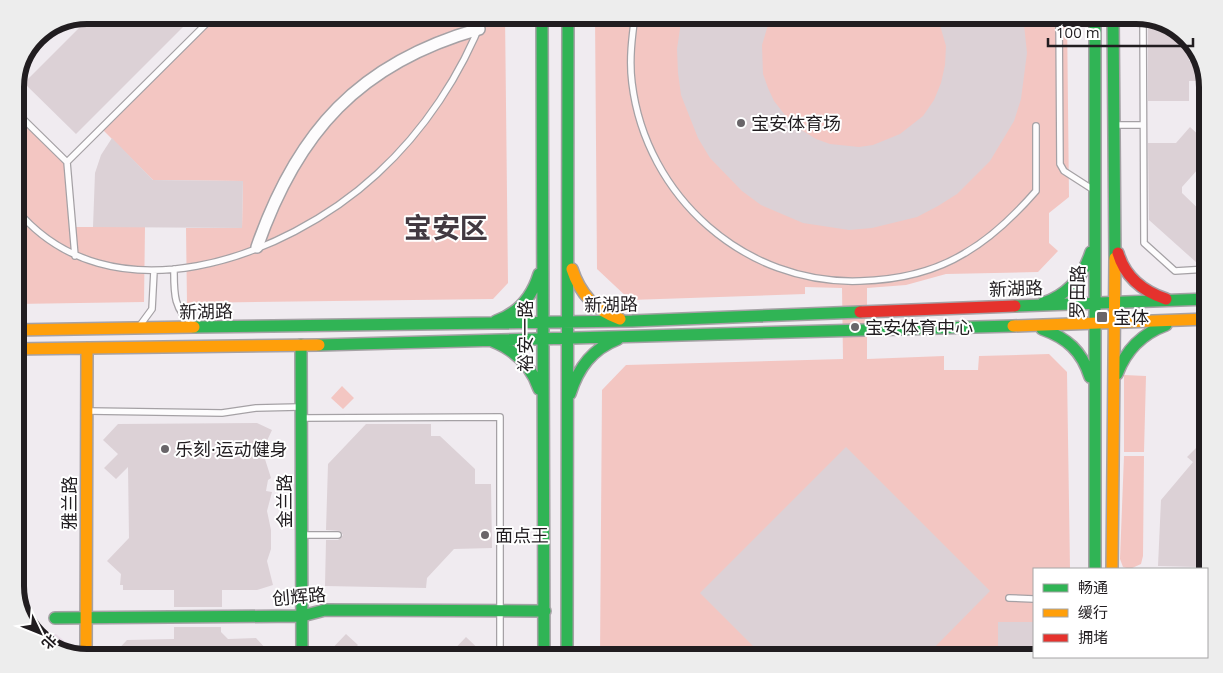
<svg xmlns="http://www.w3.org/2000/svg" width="1223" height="673" viewBox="0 0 1223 673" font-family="'Open Sans','Noto Sans SC',sans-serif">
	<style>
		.built { fill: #e9dde8 }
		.green { fill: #f3c6c2 }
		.building { fill: #dcd1d6 }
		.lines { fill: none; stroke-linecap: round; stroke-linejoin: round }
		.lane-casing { stroke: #a5a1a5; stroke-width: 8 }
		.street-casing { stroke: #a5a1a5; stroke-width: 14 }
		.fast-casing { stroke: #a5a1a5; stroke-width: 14 }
		.slow-casing { stroke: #a5a1a5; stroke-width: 14 }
		.jam-casing { stroke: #a5a1a5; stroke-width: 14 }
		.lane { stroke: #fdfcfd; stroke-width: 5.5 }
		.street { stroke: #fdfcfd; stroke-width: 11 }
		.fast { stroke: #30b455; stroke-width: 11 }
		.slow { stroke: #ff9f0a; stroke-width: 11 }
		.jam { stroke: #e5322d; stroke-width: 11 }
		.poi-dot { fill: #696569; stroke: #fff; stroke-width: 2 }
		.labels { text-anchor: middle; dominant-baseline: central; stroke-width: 4; stroke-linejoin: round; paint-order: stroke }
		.poi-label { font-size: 18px; fill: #211d20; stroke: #fff; text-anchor: start }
		.street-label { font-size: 18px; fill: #211d20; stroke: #fff }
		.town-label { font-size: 28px; font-weight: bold; fill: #423941; stroke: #fff }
		.rim { fill: none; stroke: #211d20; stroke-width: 6 }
	</style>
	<rect width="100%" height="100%" fill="#f0ebf0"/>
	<path class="built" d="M36,634h20l13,11v8l-18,-4z"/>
	<path class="green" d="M215,15h290l3,268 -15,16 -306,4 -1,-75h56l1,-47 -90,-1 -52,-52z
		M595,15h472l2,182 -20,16v30l9,8 -20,21 -92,2 -40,11 -39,3v71l77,-3v14h34l1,-14 70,-2 18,18 3,197h-36v88l36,1h-470l2,-268 24,-25 217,-6 -1,-71 -37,-1v7l-175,6 -33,-31z
		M15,111l52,51 6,65h72l-1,75 -129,2z
		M1124,375l22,1 -2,76h-20z
		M15,377h6v35l-6,1z
		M342,386l12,12 -11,11 -12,-11z
		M1124,456h20l-1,100 -2,8 -11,5 -7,-2 -3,-8z"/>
	<path class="building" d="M92,15h103l-119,119 -52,-51z
		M682,15h89l-9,30 1,29 5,14 6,13 18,23 24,15 14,5 29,3 14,-2 27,-11 23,-18 11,-16 7,-17 4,-18 1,-19 -9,-31h86l4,38 -6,46 -7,22 -24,40 -33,33 -19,12 -21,11 -45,11 -23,2 -46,-7 -42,-18 -19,-14 -32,-33 -12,-20 -17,-43 -3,-22 -1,-24z
		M1148,18l24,6 17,16v21h12l5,20h-17v20h-41z
		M1190,127l14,13 4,-5v41l-9,-8 -17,19v6l26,25v44l-11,1 -48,-43 -1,-77h28z
		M112,138l41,42 90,1 -1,47 -149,-1 2,-54 6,-18z
		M257,423l15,7 -7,15 -1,11 7,22 -3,2 -2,11 6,1 -5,19 4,19v19l-4,12 6,24 -16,5h-35v17h-48v-17h-51v-5h-3l1,-11 -14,-13 22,-23 -1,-71 -12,12 -12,-11 14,-14 -15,-14 15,-16z
		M366,424h65v12h9l35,33v15h16l1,64 -38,1 -27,29 -1,10 -101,-2 1,-46h12l5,-5 -3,-4 -14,-1 2,-66z
		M1208,443v113l-10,11 -40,-1 3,-66 32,-38 -6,-5 11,-11 4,3z
		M846,447l144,144 -66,67h-159l-65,-65z
		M998,622h36v36h-36z
		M174,627h47v5l7,7 28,-1 12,13 1,7h-159l17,-18 47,-1z
		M346,634l12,11 -13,13h-22z
		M466,637l22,21h-42z"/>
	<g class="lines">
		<g class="lane-casing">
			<path id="lane" d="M635,15c-3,22 -6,45 -3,68 14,114 113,202 228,198 37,-1 74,-9 105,-28 28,-16 50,-38 71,-62v-65
				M1059,15l1,149 4,7 28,18
				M1143,17l1,226 31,28 33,-2
				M15,111l52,51
				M1115,125h28
				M15,208c94,115 270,51 362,-34 47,-43 84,-99 107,-159
				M75,256l-8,-94 148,-147
				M174,269c0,23 -1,41 19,55
				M141,324l11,-15 2,-38
				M89,411l133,2 34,-5 43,-1
				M303,418l197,-1v241
				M302,535h36
				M1009,598l25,1"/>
		</g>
		<g class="street-casing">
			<path id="street" d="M257,247c40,-115 102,-184 222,-218"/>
		</g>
		<g class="fast-casing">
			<path id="fast" d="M542,15l2,643
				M1095,15v554
				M1113,15l2,243
				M1043,303c25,-8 40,-26 48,-51
				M1015,306l193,-7
				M496,321c23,-8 36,-24 43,-47
				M194,327l438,-6 228,-9
				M1042,329c25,9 40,22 48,48
				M492,341c23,9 39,24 47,48
				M301,345l1,313
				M319,345l694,-19
				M1117,374c9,-24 24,-40 49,-49
				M570,394c8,-26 22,-45 48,-55
				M55,618l247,-2 23,-6 220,1
				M1095,657v1
				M1112,657v1
				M567,658l1,-643"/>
		</g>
		<g class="slow-casing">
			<path id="slow" d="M572,269c8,25 23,41 48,50
				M1013,326l195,-7
				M15,330l179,-3
				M15,349l304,-4
				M1112,569l3,-311
				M1207,588h1
				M86,658l1,-310"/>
		</g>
		<g class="jam-casing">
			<path id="jam" d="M1118,253c7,24 24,38 48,46
				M860,312l155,-6"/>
		</g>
		<use href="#lane" class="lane"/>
		<use href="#street" class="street"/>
		<use href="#fast" class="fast"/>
		<use href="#slow" class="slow"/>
		<use href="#jam" class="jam"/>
	</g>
	<g class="poi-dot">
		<circle cx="741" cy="123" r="5"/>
		<rect x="1096" y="311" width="12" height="12" rx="2.5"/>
		<circle cx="855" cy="327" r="5"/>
		<circle cx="165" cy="449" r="5"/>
		<circle cx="485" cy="535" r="5"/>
	</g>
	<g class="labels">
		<g class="poi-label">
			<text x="751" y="123">宝安体育场</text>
			<text x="1113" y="317">宝体</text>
			<text x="865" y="327">宝安体育中心</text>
			<text x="175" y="449">乐刻·运动健身</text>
			<text x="495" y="535">面点王</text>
		</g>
		<g class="street-label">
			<text transform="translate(1016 288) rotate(-2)">新湖路</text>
			<text transform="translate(1077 292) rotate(-89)">罗田路</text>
			<text transform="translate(611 304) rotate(-1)">新湖路</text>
			<text transform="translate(206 311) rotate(-1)">新湖路</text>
			<text transform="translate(525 336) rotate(-90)">裕安一路</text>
			<text transform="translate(284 501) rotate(-90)">金兰路</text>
			<text transform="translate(69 503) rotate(-90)">雅兰路</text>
			<text transform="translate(299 596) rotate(-5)">创辉路</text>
		</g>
		<g class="town-label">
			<text x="446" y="227">宝安区</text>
		</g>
	</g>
	<path d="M0 0H1223V673H0ZM87 24H1136A63 63 0 0 1 1199 87V586A63 63 0 0 1 1136 649H87A63 63 0 0 1 24 586V87A63 63 0 0 1 87 24Z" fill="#ededed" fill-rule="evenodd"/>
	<path class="rim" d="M87 24H1136A63 63 0 0 1 1199 87V586A63 63 0 0 1 1136 649H87A63 63 0 0 1 24 586V87A63 63 0 0 1 87 24Z"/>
	<rect x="1033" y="568" width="175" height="90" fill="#ffffff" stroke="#a6a5a6"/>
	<rect x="1043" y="584" width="25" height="8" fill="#30b455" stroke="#a6a5a6"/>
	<text x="1078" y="593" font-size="15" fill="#211d20">畅通</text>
	<rect x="1043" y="609" width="25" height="8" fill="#ff9f0a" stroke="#a6a5a6"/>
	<text x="1078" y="618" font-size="15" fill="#211d20">缓行</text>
	<rect x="1043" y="634" width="25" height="8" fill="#e5322d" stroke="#a6a5a6"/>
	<text x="1078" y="643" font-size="15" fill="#211d20">拥堵</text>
	<g transform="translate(40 633) rotate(133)" stroke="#ffffff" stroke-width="4" paint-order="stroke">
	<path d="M0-4L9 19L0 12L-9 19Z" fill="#211d20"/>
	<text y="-8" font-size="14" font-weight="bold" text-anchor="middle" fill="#211d20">北</text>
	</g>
	<path d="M1048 38v8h145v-8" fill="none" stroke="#211d20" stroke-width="2.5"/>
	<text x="1056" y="38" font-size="15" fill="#211d20" stroke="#ffffff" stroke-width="4" paint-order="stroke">100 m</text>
</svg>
